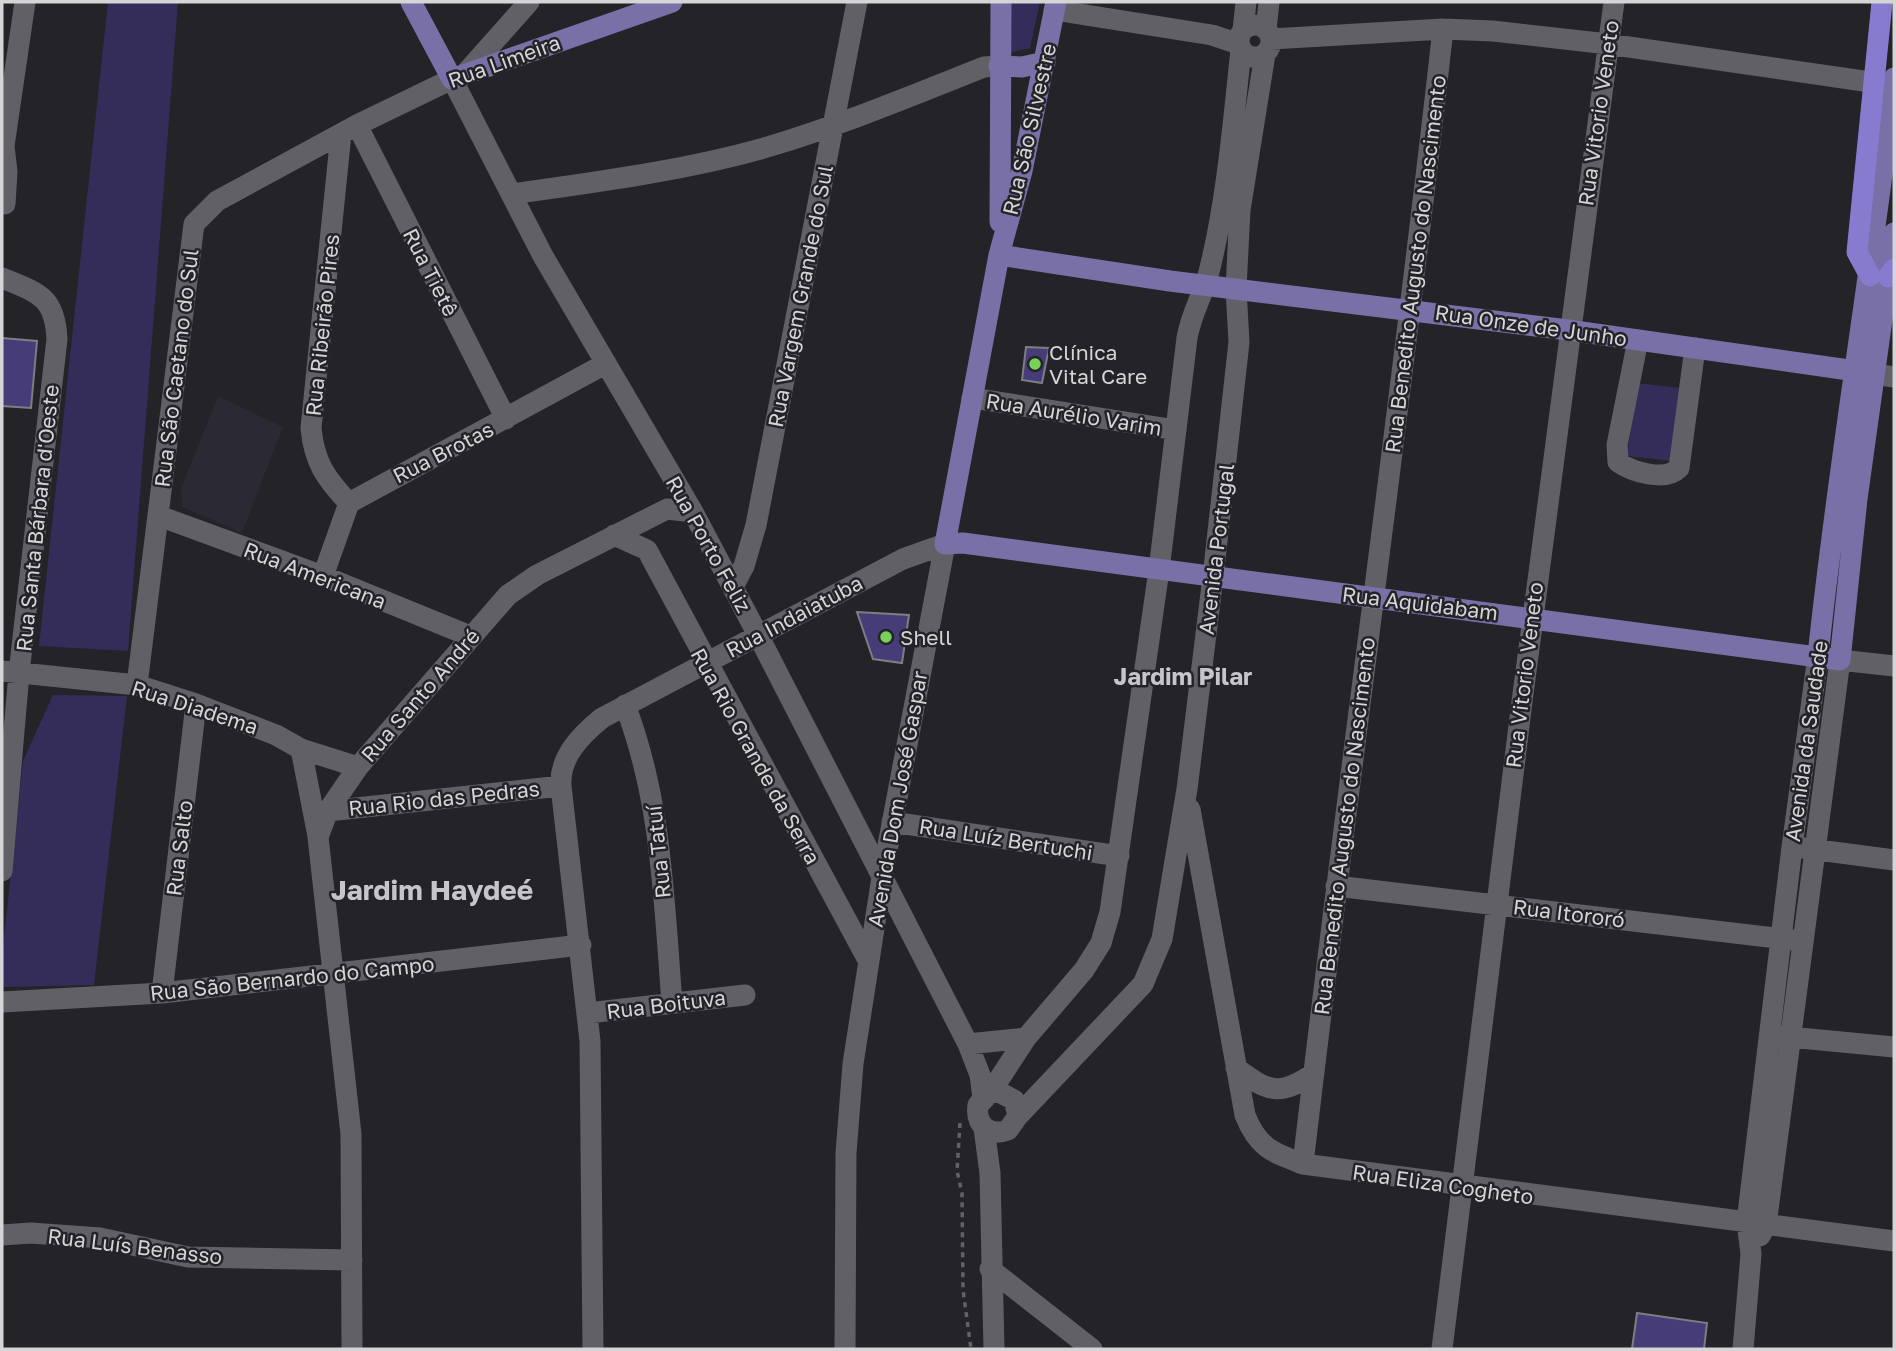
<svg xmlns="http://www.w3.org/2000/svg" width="1896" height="1351" viewBox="0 0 1896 1351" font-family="'Golos Text',sans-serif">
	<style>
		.built { fill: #2a2934 }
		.green { fill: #342d59 }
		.building { fill: #463d78; stroke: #7d7d83; stroke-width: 2 }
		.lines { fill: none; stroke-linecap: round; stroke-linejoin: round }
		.path { stroke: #636367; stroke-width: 3.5; stroke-dasharray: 5 5; stroke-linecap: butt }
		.minor { stroke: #616066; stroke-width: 21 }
		.major { stroke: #7870a6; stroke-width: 21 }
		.highway { stroke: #877bd0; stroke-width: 21 }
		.poi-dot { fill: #77d259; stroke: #232328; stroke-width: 2.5 }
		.labels { text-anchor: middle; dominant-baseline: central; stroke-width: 5; stroke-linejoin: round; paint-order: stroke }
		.street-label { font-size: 21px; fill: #d5d5d8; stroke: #232328 }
		.poi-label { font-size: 21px; fill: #d5d5d8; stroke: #232328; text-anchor: start }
		.quarter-label { font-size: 24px; font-weight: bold; fill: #c6c5cc; stroke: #232328 }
		.district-label { font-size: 28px; font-weight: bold; fill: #c6c5cc; stroke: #232328 }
	</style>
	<rect width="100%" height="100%" fill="#232328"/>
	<path class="built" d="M218,396l65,31 -41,106 -60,-26 -1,-19z"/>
	<path class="green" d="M108,2h70l-50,649 -89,-5z
		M1010,2h30l-10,46 -21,5z
		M1636,383l44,5 -8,73 -45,-5z
		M53,695l74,1 -33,289 -92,2v-31l21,-195z"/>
	<path class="building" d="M2,338l35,3 -6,67 -29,-2z
		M1026,347l23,1 -7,35 -20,-3z
		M857,612l52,3 -7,48 -29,-4z
		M1637,1313l70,10 -3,26h-72z"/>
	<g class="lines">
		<path class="path" d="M960,1123l-3,48 5,22 1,97 8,59"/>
		<path class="minor" d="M1054,10l158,25 27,9
			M1239 41a16 16 0 1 1 32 0a16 16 0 1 1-32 0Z
			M1243,30l3,-28
			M1266,30l3,-28
			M1271,39l172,-10 50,2 115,13 283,41
			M465,74l64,-72
			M357,125l149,294
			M341,134l-30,294c3,34 15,51 38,75
			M512,194c84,-12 170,-23 252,-46 75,-22 147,-52 220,-81l15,-1
			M5,204l2,-32 -3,-26 21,-144
			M2,278c36,15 53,18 55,61l-38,334 -17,198
			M1638,340l-21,105 1,17c14,10 47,20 61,6l16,-120
			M1874,374l20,3
			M972,398l204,32
			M159,516l164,60 147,60
			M614,535l33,15 221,410
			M323,576l26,-73 256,-139
			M733,587l11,-21 12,-41 101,-523
			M2,671l135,14 59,19 80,31 25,14 57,18
			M137,685l57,-461 23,-23 140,-76 95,-46 91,177 150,256 65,123 210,409 12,31 3,23
			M625,705c37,96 39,197 47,298
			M301,749l17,87
			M1190,809l55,306c13,33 27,37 58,49l591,77
			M328,811l233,-25
			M892,822l227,34
			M1803,848l91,12
			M1336,886l457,54
			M162,993l34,-289
			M2,1002l160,-9 419,-48
			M588,1013l157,-18
			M1778,1036l116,11
			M968,1044l58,-6
			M1236,1068c32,24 44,29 78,5
			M990,1093l9,-1 15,8 4,16 -10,14c-19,7 -33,-5 -30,-25l12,-12 36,-55 58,-68 17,-27 9,-31 49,-342 28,-232c4,-24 16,-43 22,-66 18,-72 24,-148 32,-222
			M1018,1116l125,-132 19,-45 25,-150 26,-212 26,-235 -3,-53 4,-79 25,-156
			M984,1128l6,45 4,176
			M1303,1164c44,-378 98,-756 140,-1135
			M2,1235l29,-2 69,5 88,19 164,3
			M1760,1236l6,-11 74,-565 54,6
			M990,1269l102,80
			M352,1349l-1,-215 -33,-297 10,-26 30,-44 150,-172 29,-20 130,-66 26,3
			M593,1349l-3,-308 -29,-255c-2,-29 20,-51 41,-68l301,-159 42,-15 -63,333 -29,187 -7,89 -1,196
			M1442,1349c54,-449 111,-899 172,-1347
			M1743,1349l8,-95 -4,-32 45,-375 26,-191"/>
		<path class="major" d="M411,2l41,77 220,-77
			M1056,2l-34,169 -23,84 -54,289 18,-1 877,117 17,-161 37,-266
			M999,66l23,1 23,-5
			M1000,222l1,-220
			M999,255l171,26 398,49 288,41
			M1818,656c20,-193 54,-385 76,-578"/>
		<path class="highway" d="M1870,276l-13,-24 25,-250
			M1888,277l6,-8"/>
	</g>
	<g class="poi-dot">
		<circle cx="1035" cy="364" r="7"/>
		<circle cx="886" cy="637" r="7"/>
	</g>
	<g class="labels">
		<g class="street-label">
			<text transform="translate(504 61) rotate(-20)">Rua Limeira</text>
			<text transform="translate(1598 113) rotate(-82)">Rua Vitorio Veneto</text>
			<text transform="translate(1029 129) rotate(-77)">Rua São Silvestre</text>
			<text transform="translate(1415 264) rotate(-83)">Rua Benedito Augusto do Nascimento</text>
			<text transform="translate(431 272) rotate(63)">Rua Tietê</text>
			<text transform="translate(800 296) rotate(-79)">Rua Vargem Grande do Sul</text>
			<text transform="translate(322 325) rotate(-84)">Rua Ribeirão Pires</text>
			<text transform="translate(1531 325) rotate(8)">Rua Onze de Junho</text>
			<text transform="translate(176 368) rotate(-83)">Rua São Caetano do Sul</text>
			<text transform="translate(1074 414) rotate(9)">Rua Aurélio Varim</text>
			<text transform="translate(443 452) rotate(-27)">Rua Brotas</text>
			<text transform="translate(37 518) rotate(-84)">Rua Santa Bárbara d'Oeste</text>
			<text transform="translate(709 544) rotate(61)">Rua Porto Feliz</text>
			<text transform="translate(1216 549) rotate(-83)">Avenida Portugal</text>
			<text transform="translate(315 575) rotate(21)">Rua Americana</text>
			<text transform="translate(1420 603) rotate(7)">Rua Aquidabam</text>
			<text transform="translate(794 616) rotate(-28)">Rua Indaiatuba</text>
			<text transform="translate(1524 675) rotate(-83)">Rua Vitorio Veneto</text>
			<text transform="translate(420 695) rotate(-49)">Rua Santo André</text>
			<text transform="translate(195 707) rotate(18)">Rua Diadema</text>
			<text transform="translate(1806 741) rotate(-82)">Avenida da Saudade</text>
			<text transform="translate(756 756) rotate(61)">Rua Rio Grande da Serra</text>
			<text transform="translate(444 798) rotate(-6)">Rua Rio das Pedras</text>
			<text transform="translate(897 799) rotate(-80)">Avenida Dom José Gaspar</text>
			<text transform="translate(1344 826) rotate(-83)">Rua Benedito Augusto do Nascimento</text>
			<text transform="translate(1006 839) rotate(9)">Rua Luíz Bertuchi</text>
			<text transform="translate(179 848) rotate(-83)">Rua Salto</text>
			<text transform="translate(658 852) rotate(-96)">Rua Tatuí</text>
			<text transform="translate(1569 913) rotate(7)">Rua Itororó</text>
			<text transform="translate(292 978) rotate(-6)">Rua São Bernardo do Campo</text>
			<text transform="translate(666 1004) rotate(-7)">Rua Boituva</text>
			<text transform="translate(1443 1184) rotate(8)">Rua Eliza Cogheto</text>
			<text transform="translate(135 1246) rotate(7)">Rua Luís Benasso</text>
		</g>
		<g class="poi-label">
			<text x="1049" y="352">Clínica<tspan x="1049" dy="24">Vital Care</tspan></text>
			<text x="900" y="637">Shell</text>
		</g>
		<g class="quarter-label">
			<text x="1183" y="675">Jardim Pilar</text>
		</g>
		<g class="district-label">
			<text x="432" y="889">Jardim Haydeé</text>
		</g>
	</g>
	<rect width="1896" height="1351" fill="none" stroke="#d5d5d8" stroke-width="7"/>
</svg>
